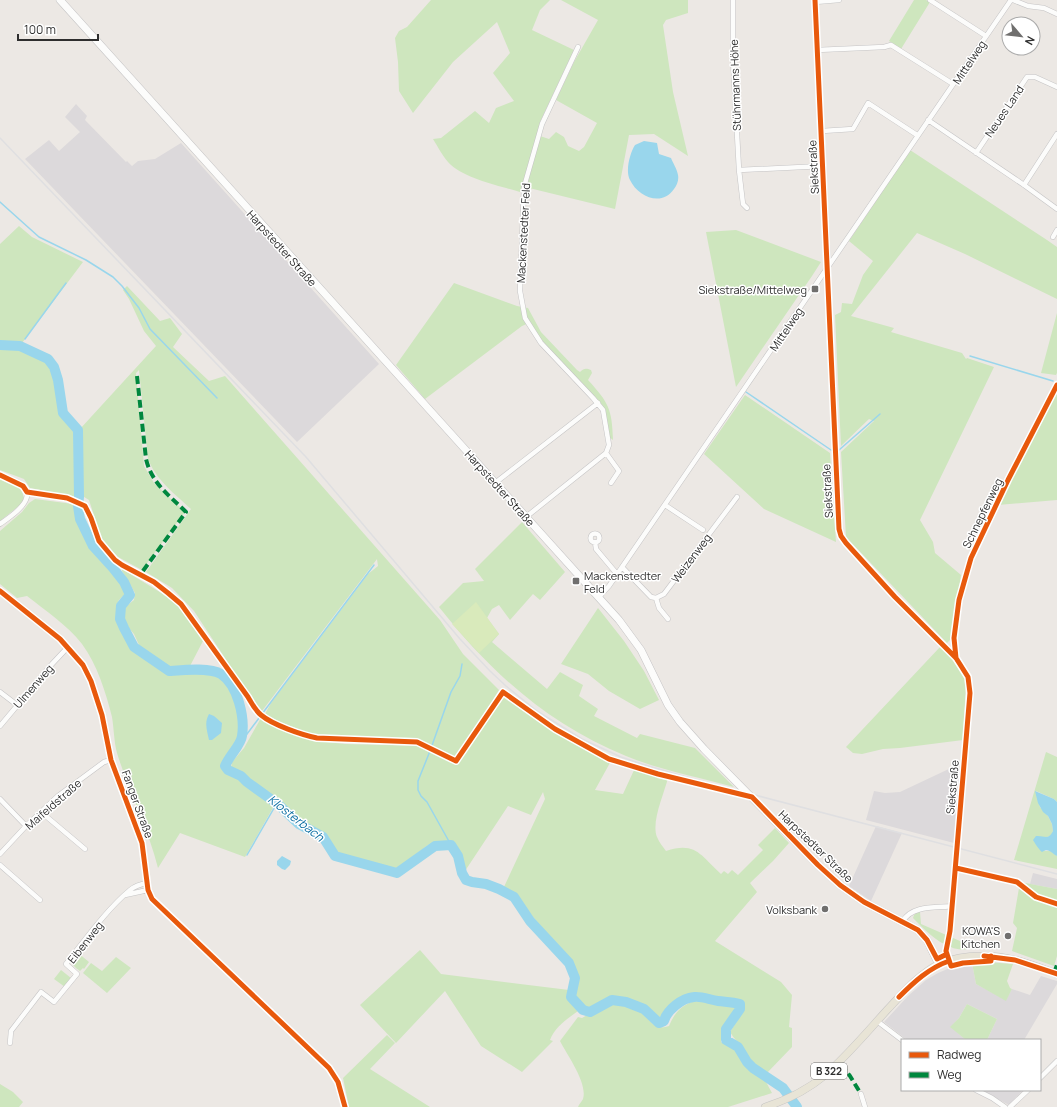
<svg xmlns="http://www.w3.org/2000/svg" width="1057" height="1107" viewBox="0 0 1057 1107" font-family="Manrope,sans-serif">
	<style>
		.industrial { fill: #dcd9db }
		.green { fill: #cee6be }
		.pitch { fill: #d9eabb }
		.water { fill: #99d6ec }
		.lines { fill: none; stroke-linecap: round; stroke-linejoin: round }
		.stream { stroke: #99d6ec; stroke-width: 1.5 }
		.river { stroke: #99d6ec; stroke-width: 10 }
		.street-casing { stroke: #c5c4c5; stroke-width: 5.5 }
		.secondary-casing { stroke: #c5c4c5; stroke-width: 8 }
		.primary-casing { stroke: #c6c5c4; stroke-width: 8 }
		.street { stroke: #fcfcfb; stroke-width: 4.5 }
		.secondary { stroke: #fcfcfb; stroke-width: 7 }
		.primary { stroke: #e8e4d6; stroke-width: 7 }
		.rail { stroke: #dfdfe1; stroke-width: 1.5 }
		.quiet { stroke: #00873e; stroke-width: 4; stroke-dasharray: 8 4; stroke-linecap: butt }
		.cycleway-casing { stroke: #fff; stroke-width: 8 }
		.cycleway { stroke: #e8590c; stroke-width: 5 }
		.poi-dot { fill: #706f6e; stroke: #fff; stroke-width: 1.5 }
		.labels { text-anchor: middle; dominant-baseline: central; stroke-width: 3; stroke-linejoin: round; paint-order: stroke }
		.shield { fill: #fff; stroke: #6d6d6d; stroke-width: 1 }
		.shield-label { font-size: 10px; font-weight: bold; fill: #2e2e2e }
		.street-label { font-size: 11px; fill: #2e2e2e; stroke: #fff }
		.poi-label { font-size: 11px; fill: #2e2e2e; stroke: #fff; text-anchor: end }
		.water-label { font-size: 12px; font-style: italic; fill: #0d6fa3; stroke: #fff }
	</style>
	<rect width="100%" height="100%" fill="#ece8e4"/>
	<path class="industrial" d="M76,104l11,12 -2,4 41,42 1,-1 5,5 6,-5 17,-2 26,-16 198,221 -82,78 -272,-283 24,-19 10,11 21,-19 -15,-15z
		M953,767h5l2,3 -6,73 -88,-23 8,-29 11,2 15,-1z
		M876,826l26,7 -31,68 -22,-15z
		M1033,873l24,6v10l-27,-5z
		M967,963h5l4,21 30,16 6,-11 18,6 11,-19 16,5v3l-33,56h-37l10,-21 -30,-15 -8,14 -8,9 15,13h-59l-23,-18 24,-26 18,-16 12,-7 19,-8z
		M981,1090h42l-14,15z"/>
	<path class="green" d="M431,0h119l-10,10 -8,20 42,20 -34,72v4l-20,66c-20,-6 -53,-13 -69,-27 -7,-6 -13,-18 -18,-26l8,-1 34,-27 14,12 7,-15 18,-7 -21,-28 17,-20 -13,-31 -44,40 -40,51 -14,-22 -1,-29 -3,-24 4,-7 8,-4z
		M561,0h127v13l-22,7 -3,5 10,67 15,64 -34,-22 -25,1 -14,74 -90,-22 15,-51 9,3 7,-7 8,5 4,9 11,5 5,-4 13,-24 -41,-23 18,-38 24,-42z
		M914,0h12l4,2 -29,47 -12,-8z
		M910,150l137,90 10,7v52l-92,-45 -48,-21 -66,83 43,12 -3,4 71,21 4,6 1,-1 27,9 -74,153 13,22 2,11 26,22 -10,64 -4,4 -101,-106 -5,-85 33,-31 -5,-2 -28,27 -6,-131 6,-3 1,-9 10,1 11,-29 10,-14 -24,-20z
		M19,226l13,11 51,25 -61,81 -10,-2 -12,2v-99z
		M736,230l85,32 -9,14 -76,111 -30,-155z
		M454,283l63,23 11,2 13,24 36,38 3,2c4,-4 6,-4 11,-2l1,3 -4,7c21,23 24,29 25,60l-4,-3 -5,-27 -61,-67 -14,-20 -7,3 -97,73 -29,-34z
		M127,286l33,35 10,-3 12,16 -9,13 36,34 16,-5 215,244 23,34 36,36 -42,68 -2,1 -35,-19 -110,-6 -30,-12 -15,-8 6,-11 97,-129 10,-8 -1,-7 -115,152 -14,-18 -54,-82 -22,-23 -26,-16 45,-63c-16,-15 -35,-29 -43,-50l-9,-89 -3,3 8,93 10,17 31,29 -43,58 -24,-13 -16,-17 -13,-40 -8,-5 -1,-66 76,-83 -12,-15 -15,-32 -6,-9z
		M1057,313v60l-1,2 -15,-2z
		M16,347l27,11 5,4 5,9 5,17 4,26 15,16v67l-47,-9 -6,-9 -24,-9v-122z
		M1057,391v109l-59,5z
		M745,395l85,58 6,89 -72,-33 -60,-55z
		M0,478c13,5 23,7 24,22l-4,5 -20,16z
		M35,499l38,5c6,19 13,38 25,53 3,4 8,7 11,10 7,8 12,18 16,27l-6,6 -3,6 2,17 2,6 7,8 3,9 5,4 35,24 5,1 20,-2h10l17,4 3,3 7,10 7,18 1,19 -3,17 -13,16 -1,11 15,8 36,27 -29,51 -65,-24 -22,35c-10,-40 -29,-76 -41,-115 -3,-11 -3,-24 -5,-36 -6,-24 -15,-53 -30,-73 -15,-19 -36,-33 -55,-48l-10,2 -17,-14v-53l22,-19 7,-9z
		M522,522l43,50 -25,28 -7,-6 -23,26 -11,-15 -7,4 -5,9 12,16 -7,8 55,47 13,-17 23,13 -4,11 19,13 -4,7 43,22 3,-4 55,14 39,39c-36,-10 -74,-17 -108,-31 -77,-31 -136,-84 -187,-149l24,-24 21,-2 -9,-12z
		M122,569l46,28 10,9 25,35 -13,25 -20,1 -17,-10 -14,-12 -5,-11 -7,-8 -3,-10v-8l10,-8 1,-7 -13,-22z
		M598,608l26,33 20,30 15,29 -19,9 -31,-18 -21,-17 -27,-10z
		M940,647c11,10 23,19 26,35l-3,58 -63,8 -17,1 -21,5 -9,-1 -7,-6z
		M503,694l46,33 62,34 -16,29 28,4 12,-26 33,10c-4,16 -17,44 -11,59 2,5 6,10 9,14 30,-10 35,5 55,23l3,-3 4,3 4,-4 6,5 25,-25 -5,-5 17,-17 14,15 -16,18 -23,22 7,9 -42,49 66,41 11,13 -3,32 3,1v19l-26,27c-12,-7 -14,-13 -22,-24 -4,-6 -10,-11 -14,-18l12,-19 1,-8 -4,-4 -24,-3 -17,-4 -21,7 -9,6 -4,10 -4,1 -13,-10 -19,-7 -15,-3 -21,12 -7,-1 -11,-11 3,-20 -5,-15 -56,-66 -13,-8 42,-90 -2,-7 -12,23 -23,-9 -43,65 -5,-16 -11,-14 -21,4 -32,25 -60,-15 -12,-19 -24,-15 -18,-18 -51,-35 1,-6 12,-14 17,-30 43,20 13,3 28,3 80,2 31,16 3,-1z
		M1046,752l11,5v45l-3,-3 -18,-8 4,16 8,9 4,8 1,7 -2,5 -8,2 -7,5 8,8h7l6,5v13l-43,-9z
		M1020,882l37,7v67l-3,10 -42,-15 5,-23 -4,-5z
		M917,912h3l1,12 55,24c-8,1 -18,3 -25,-1 -15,-5 -27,-18 -38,-29l1,-3z
		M420,950l21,24 128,16c-2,9 3,14 9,21 -11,8 -23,16 -28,29l3,1 -31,31 -41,-26 -36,-55 -49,52 -36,-38z
		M78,953l11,9 -5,7 -1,-1 -3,3c-10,-7 -10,-9 -2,-18z
		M116,957l15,11 -24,25 -24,-20 8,-10 11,8z
		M987,962l26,2 -6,17 3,7 2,1 -6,12 -30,-17 -4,-21z
		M61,970l10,8 -6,9 -11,-8z
		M694,1001l41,4 1,3c-9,11 -15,20 -15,34l14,8 9,15 21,15 7,13 -44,14h-150c1,-3 4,-6 5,-8 5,-16 -16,-44 -23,-58l18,-24 4,1c8,-4 18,-12 28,-14 8,-1 20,2 28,6 12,6 14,22 31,16 5,-12 11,-20 25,-25z
		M967,1004l30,15 -10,21h-21l-16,-13 9,-9z
		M387,1035l8,8 -25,26 60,38h-81l-6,-29z
		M0,1084l13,8 10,10 -4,5h-19z"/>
	<path class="pitch" d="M476,602l23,32 -20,19 -27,-29z"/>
	<path class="water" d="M644,141l13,2 2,11 12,4c2,5 6,11 7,17 1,5 -1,10 -4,14 -12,18 -36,8 -44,-9 -5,-9 0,-27 5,-35z
		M209,714l5,2 8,7 -1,10 -9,7h-3c-2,-10 -5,-17 0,-26z
		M1035,791l19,8 3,3v54c-5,-2 -8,-9 -15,-4 -2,-1 -8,-10 -9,-12l3,-4c8,-1 12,5 17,-5l-1,-7 -4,-8 -5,-4 -5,-9z
		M282,856l9,5 -1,4 -5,5 -3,-1 -5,-4v-4z"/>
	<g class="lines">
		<path class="stream" d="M0,202l39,35 47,23 27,17 9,9 17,22 11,21 67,69
			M25,339l41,-56
			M20,346l1,-2
			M970,356l83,25
			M746,392l85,58
			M839,450l41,-36
			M242,737l5,-3 18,-24 109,-145
			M451,845l-24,-43 -6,-6 -3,-6v-9l12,-30 21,-59 9,-16 2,-12
			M247,855l30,-52"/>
		<path class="river" d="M0,345l20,1 28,13 6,8 4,13 5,33 15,17 1,67 -1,9 2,13 13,27 20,22 11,14 6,13 -9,11 -1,13 4,9 10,19 35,24c14,-1 41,-4 52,3 17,11 24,44 21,62 -1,9 -13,20 -17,30l3,4 13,6 6,6 32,23 20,19 24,13 12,19 62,17 38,-27 16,-1 7,11 4,17 4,7 6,2 14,2 13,5 15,8 16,24 39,42 6,15 -4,19 12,13 7,2 22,-12 14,2 18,7 15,14 5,-2c3,-11 18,-23 30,-24 8,-1 16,3 24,4 8,1 14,1 22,3v5l-14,20v11l12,7 9,15 6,6 30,20 14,19"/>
		<g class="street-casing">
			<path id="street" d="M733,0v60l6,110 84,-4
				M815,0l13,259 -1,8 12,262 2,7 54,61 61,61 12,19 2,16 -20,238
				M930,0l56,36
				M1013,0l15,6 16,2 13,6
				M815,2l24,-2
				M817,50l67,-3 7,-2 62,39
				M928,120l96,65 33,24
				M822,131l31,-2 15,-26 49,32
				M976,153l51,-76h8l22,10
				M739,170l4,34 4,4
				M1024,185l33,-51
				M1053,237l4,-7
				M606,453l13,18 -8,12
				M0,475c7,3 18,6 23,11 14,14 -13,31 -23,38
				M495,483l103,-80
				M665,505l38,25
				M526,517l80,-64 3,-8 -6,-35 -10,-12 -52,-55 -16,-25 -5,-27 4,-104 18,-63 36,-77
				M590.5 538a4.5 4.5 0 1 1 9 0a4.5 4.5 0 1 1-9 0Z
				M595,542l1,7 21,25
				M622,567l29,30 5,1 8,-4 73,-97
				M0,591l60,48 23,26 8,16 11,34 9,45 31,83 6,47 4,9 177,169 9,14 7,25
				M599,597l10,-11 13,-19 389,-567
				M656,598l3,10 9,11
				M956,658l-2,-20 5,-38 12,-42 37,-78 49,-95
				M0,692l17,13
				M0,726l52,-62 16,-17
				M0,799l26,27
				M41,812l44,37
				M0,854l26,-28 32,-30 46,-34 7,-2
				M0,865l40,35
				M956,868l61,14 19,15 21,7
				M125,895l23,-5
				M903,921c9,-16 33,-13 50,-15
				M877,1021l25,19
				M10,1043l1,-12 30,-39 13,10 23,-28 -11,-10c19,-24 41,-55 64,-74 5,-4 11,-6 17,-7
				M1040,1078l17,-17
				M976,1090l16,8 13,9
				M861,1094l4,13
				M1010,1107l18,-17"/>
		</g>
		<g class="secondary-casing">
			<path id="secondary" d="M60,0l559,620 22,30 27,55 12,17 24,27 114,116 22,20 24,17 54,28 9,10 12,25"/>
		</g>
		<g class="primary-casing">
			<path id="primary" d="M765,1107c22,-7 42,-17 59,-31 23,-20 43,-44 63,-66 15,-16 32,-36 52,-46 12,-5 28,-8 42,-8 27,-1 51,9 76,18"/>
		</g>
		<use href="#street" class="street"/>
		<use href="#secondary" class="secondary"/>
		<use href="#primary" class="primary"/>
		<path class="rail" d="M0,138l306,319 154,182 30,32 16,15 31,25 45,28 39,18 21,7 44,13 371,97"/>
		<path class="quiet" d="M137,376l9,83c6,25 23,36 40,53l-46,63
			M1054,973l3,-8
			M841,1064l9,12 11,18"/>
		<g class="cycleway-casing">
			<path id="cycleway" d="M815,0l24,529 2,7 5,7 49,54 61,61 12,19 2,16 -20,238 -4,20 5,15 12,-3 28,-2v-5
				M0,475l23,11 4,6 40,6 18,8 6,12 8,23 16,19 7,5 32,17 14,11 13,11 67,93c4,7 7,13 13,18 12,10 41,20 56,23l100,4 39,19 47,-69 52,37 54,30 49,15 94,23 66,68 22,20 24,17 54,28 9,10 10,19 10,-5
				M0,591l60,48 23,26 8,16 11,34 9,45 31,83 6,47 4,9 177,169 9,14 7,25
				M956,658l-2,-20 5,-38 12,-42 37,-78 49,-95
				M956,868l61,14 19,15 21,7
				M984,956l31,4 42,14
				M899,997c15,-15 30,-29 50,-36"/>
		</g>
		<use href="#cycleway" class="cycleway"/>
	</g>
	<g class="poi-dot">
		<rect x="811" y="285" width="8" height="8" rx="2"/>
		<rect x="572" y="577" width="8" height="8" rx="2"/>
		<circle cx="825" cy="909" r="4"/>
		<circle cx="1008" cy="936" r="4"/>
	</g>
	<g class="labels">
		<rect class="shield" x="811" y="1063" width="36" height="16" rx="3"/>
		<g class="shield-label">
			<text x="829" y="1071">B 322</text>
		</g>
		<g class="street-label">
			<text transform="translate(969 62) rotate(-56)">Mittelweg</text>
			<text transform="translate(735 85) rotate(-92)">Stührmanns Höhe</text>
			<text transform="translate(1004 111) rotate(-56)">Neues Land</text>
			<text transform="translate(813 167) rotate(-93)">Siekstraße</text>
			<text transform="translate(523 233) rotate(-87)">Mackenstedter Feld</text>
			<text transform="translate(282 248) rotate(48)">Harpstedter Straße</text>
			<text transform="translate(786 329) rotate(-56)">Mittelweg</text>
			<text transform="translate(500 488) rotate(48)">Harpstedter Straße</text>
			<text transform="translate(827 491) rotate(-93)">Siekstraße</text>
			<text transform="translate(982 513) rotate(-64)">Schnepfenweg</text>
			<text transform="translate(691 558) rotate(-53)">Weizenweg</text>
			<text transform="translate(33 686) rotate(-49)">Ulmenweg</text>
			<text transform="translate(952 787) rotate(-85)">Siekstraße</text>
			<text transform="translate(53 804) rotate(-41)">Maifeldstraße</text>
			<text transform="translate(138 804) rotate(70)">Fanger Straße</text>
			<text transform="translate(816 846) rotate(44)">Harpstedter Straße</text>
			<text transform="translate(85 942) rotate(-52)">Eibenweg</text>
		</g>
		<g class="poi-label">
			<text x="807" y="289">Siekstraße/Mittelweg</text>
			<text x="584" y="575" text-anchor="start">Mackenstedter<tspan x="584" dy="13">Feld</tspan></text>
			<text x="817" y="909">Volksbank</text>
			<text x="1000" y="930">KOWA'S<tspan x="1000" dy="13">Kitchen</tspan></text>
		</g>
		<g class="water-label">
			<text transform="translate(296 818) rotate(38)">Klosterbach</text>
		</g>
	</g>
	<rect x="901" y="1039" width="140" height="52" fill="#ffffff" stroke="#ababab"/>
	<rect x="909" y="1052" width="20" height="6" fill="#e8590c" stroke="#ababab"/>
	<text x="937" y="1059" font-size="12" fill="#2e2e2e">Radweg</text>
	<rect x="909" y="1072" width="20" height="6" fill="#00873e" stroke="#ababab"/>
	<text x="937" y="1079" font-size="12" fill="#2e2e2e">Weg</text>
	<g transform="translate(1021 36) rotate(118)"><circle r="19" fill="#ffffff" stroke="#ababab"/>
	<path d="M0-3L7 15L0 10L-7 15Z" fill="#706f6e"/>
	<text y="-6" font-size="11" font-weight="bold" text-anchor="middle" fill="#2e2e2e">N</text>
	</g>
	<path d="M18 34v6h80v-6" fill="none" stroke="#2e2e2e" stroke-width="2"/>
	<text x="24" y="34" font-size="12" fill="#2e2e2e" stroke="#ffffff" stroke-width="3" paint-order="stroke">100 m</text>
</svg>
